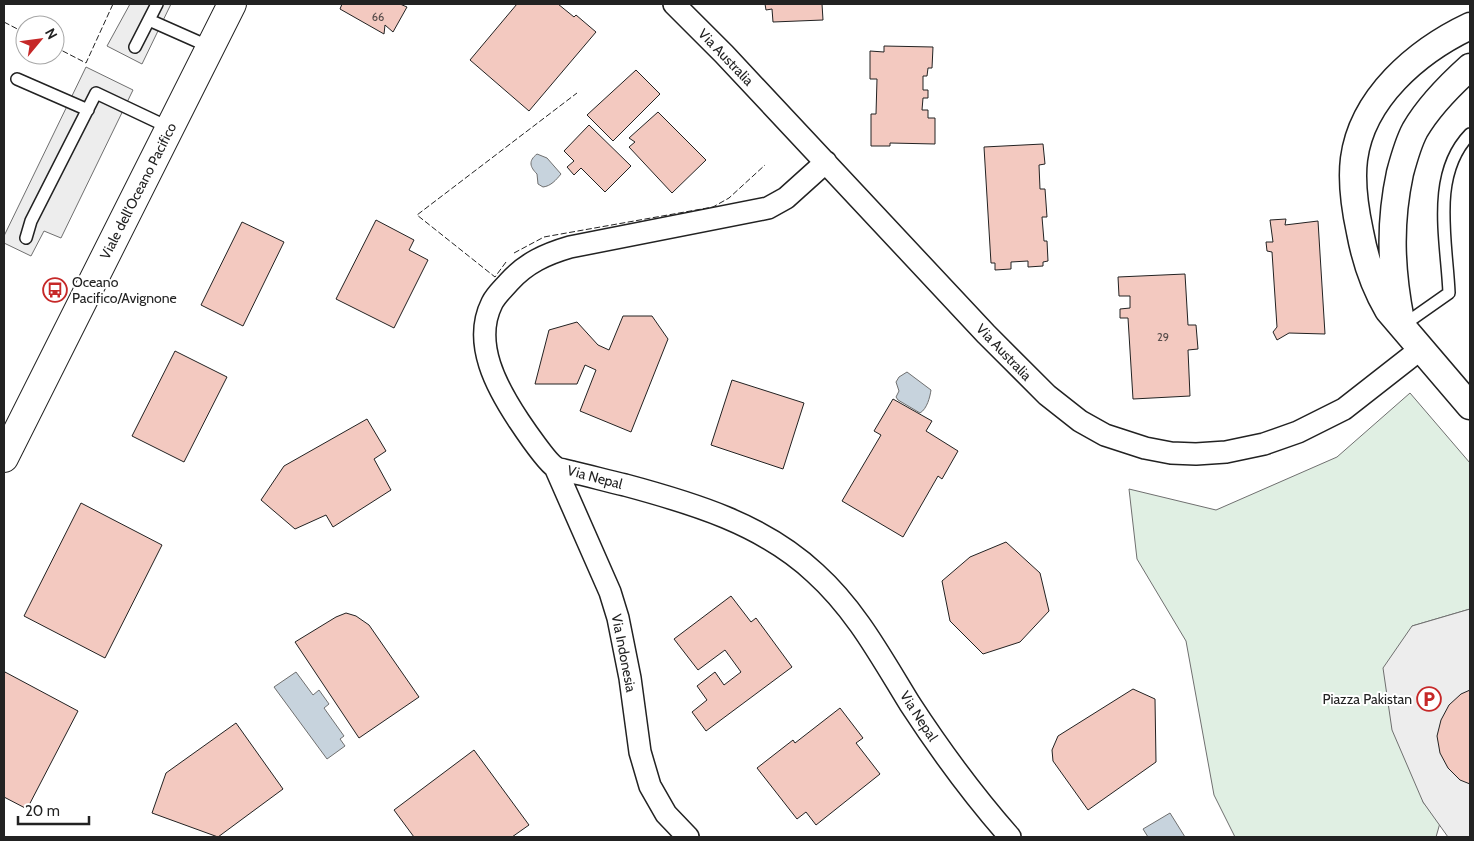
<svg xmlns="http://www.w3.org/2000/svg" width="1474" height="841" viewBox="0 0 1474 841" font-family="Cabin,sans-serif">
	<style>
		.green { fill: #e0efe3; stroke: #6f6f6f }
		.parking { fill: #ededed; stroke: #6f6f6f }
		.water { fill: #c7d3dd; stroke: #6f6f6f }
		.building { fill: #f3c9c0; stroke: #222 }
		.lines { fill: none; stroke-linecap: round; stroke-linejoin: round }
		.service-casing { stroke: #222; stroke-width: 14 }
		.minor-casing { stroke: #222; stroke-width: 24 }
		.tertiary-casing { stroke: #222; stroke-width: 29 }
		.secondary-casing { stroke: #222; stroke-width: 30 }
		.service { stroke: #fff; stroke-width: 11 }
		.minor { stroke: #fff; stroke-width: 21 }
		.tertiary { stroke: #fff; stroke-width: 26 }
		.secondary { stroke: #fff; stroke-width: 28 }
		.fence { stroke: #222; stroke-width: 1; stroke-dasharray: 6 2.5; stroke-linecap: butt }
		.labels { text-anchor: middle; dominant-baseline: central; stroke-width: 4; stroke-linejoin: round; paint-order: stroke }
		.number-label { font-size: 11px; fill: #564c4a }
		.street-label { font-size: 14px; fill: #222; stroke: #fff }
		.poi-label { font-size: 14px; fill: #222; stroke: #fff; text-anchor: start }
	</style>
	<rect width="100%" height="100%" fill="#fff"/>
	<path class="green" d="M1410,393l60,70v146l-58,17 11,176 17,21 -4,14h-201l-21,-42 -28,-154 -49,-82 -8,-70 87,21 121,-53z"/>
	<path class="parking" d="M130,4h41l-29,60 -35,-18z
		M86,67l47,23 -72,148 -17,-7 -13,25 -27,-13v-7z
		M1470,609v228h-22l-25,-35 -31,-72 -9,-62 29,-42z"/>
	<path class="water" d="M537,154l10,4 14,16c-5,6 -10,12 -18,13l-5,-3 -1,-10c-7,-7 -9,-13 0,-20z
		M907,372l24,18c-1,7 -4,19 -11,23l-22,-13 -2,-3 3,-6 -3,-9 3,-5z
		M296,672l17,23 6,-5 10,14 -5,4 20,28 -4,3 5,7 -18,13 -53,-72z
		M1170,813l15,24h-37l-5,-8z"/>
	<path class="building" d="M342,4h58l7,3 -14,25 -8,-7 -1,9 -44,-25z
		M517,4h41l16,13 2,-2 20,17 -67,79 -59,-51z
		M765,4h57l1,16 -50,2 -1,-13 -6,1z
		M884,46l49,1 -1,21h-4l-1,8h-4v14h5v8h-5l-1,12h6v8h7v26l-45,-1v3h-19v-32h5l1,-35h-7v-28l14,1z
		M636,70l24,24 -47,47 -26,-26z
		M658,112l48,48 -34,33 -43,-46 6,-5 -6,-4z
		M589,125l42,41 -26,26 -24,-24 -7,7 -7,-8 7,-6 -10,-10z
		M1043,144l2,20 -6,1 1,24h5l2,28h-5l2,24h3l1,20 -5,1v4l-15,1v-6l-17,1v7l-16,1v-7h-4l-7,-116z
		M1286,219l-1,6 33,-4 7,113 -36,-1 -12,7 -4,-8 4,-5 -5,-75 -5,-1 -1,-9h7l-3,-22z
		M376,220l38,20 -5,10 19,10 -34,68 -58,-29z
		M242,222l42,20 -41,84 -42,-21z
		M1185,274l3,51h8l2,24 -10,1 2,46 -57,3 -5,-81h-8v-9l10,-1v-12h-11l-1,-19z
		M623,316h29l16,23 -37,93 -51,-21 16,-41 -11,-5 -8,19h-42l14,-54 28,-8 21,23 11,5z
		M175,351l52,26 -43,85 -52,-26z
		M732,380l72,23 -21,66 -72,-24z
		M893,399l39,22 -6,10 32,20 -16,28 -4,-3 -35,61 -61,-36 39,-66 -7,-4z
		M367,419l19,32 -12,8 17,31 -58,37 -7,-12 -31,14 -34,-29 23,-34z
		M81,503l81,42 -57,113 -81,-42z
		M1006,542l34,31 9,38 -29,31 -37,12 -33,-33 -8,-40 28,-24z
		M731,596l20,26 5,-4 36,49 -86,64 -14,-19 15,-12 -10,-14 18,-14 9,13 17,-13 -16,-22 -27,20 -24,-31z
		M346,613l10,3 13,9 50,72 -60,41 -64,-96 41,-25z
		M5,672l73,39 -51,98 -23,-12v-122z
		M1133,689l22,10 1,63 -68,48 -35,-49 -1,-11 6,-14z
		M1470,690v94l-10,-4 -12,-12 -8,-15 -3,-17 4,-16 8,-15 12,-11z
		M840,708l23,30 -7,5 24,31 -64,51 -10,-13 -9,7 -40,-51 36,-28 2,3z
		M236,723l47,66 -65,48 -66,-24 14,-40z
		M474,750l55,75 -17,12h-98l-20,-27z"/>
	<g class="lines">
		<g class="service-casing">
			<path id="service" d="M149,20l61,27
				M135,47l22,-43
				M17,79l71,31
				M26,238l5,-17 65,-128 74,35
				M1402,326l47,-33c-2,-51 -19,-118 21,-159"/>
		</g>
		<g class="minor-casing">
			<path id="minor" d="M674,4l50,50 262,280 61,61 33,26 25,14 40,13 26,5 25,1 30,-2 38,-8 34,-12 46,-23 78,-61
				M826,162l-40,36 -18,10 -198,39c-24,7 -44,16 -61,35 -6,7 -13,13 -17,21 -20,40 5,85 27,118 6,9 28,41 36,46 4,3 12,3 17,5 18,4 35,9 53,13 67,18 138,39 190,88 41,37 66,84 95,131 30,46 63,91 100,133
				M555,467l55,125 8,26 12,60 10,74 10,34 16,28 22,23"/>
		</g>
		<g class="tertiary-casing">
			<path id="tertiary" d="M1470,26c-53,25 -108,72 -116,133 -3,24 1,50 6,73 5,27 14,54 28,78l82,96
				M1401,321c-10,-51 -12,-97 -1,-148 4,-15 8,-30 15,-43 14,-24 35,-45 55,-63"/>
		</g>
		<g class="secondary-casing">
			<path id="secondary" d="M4,458l228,-454"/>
		</g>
		<use href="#service" class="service"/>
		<use href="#minor" class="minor"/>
		<use href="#tertiary" class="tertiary"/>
		<use href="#secondary" class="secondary"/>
		<path class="fence" d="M4,22l21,11
			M55,47l31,16 27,-59
			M514,253l30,-16 169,-30 16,-9 36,-33
			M506,262l-11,15 -78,-62 160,-122"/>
	</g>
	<defs>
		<g id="bus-ring" transform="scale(1.25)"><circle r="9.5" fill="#fff" stroke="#c62828" stroke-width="1.5"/><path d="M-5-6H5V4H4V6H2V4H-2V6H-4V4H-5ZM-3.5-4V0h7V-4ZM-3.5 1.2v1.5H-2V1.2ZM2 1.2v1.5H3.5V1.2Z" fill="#c62828"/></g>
		<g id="parking-ring" transform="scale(1.25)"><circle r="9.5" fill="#fff" stroke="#c62828" stroke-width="1.5"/><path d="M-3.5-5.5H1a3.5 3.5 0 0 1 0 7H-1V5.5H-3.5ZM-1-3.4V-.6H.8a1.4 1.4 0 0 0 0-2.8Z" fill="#c62828"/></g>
	</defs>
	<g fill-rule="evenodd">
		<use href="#bus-ring" x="55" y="290"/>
		<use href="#parking-ring" x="1429" y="699"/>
	</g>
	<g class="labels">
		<g class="number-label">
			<text x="378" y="17">66</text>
			<text x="1163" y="337">29</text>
		</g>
		<g class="street-label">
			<text transform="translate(726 57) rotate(46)">Via Australia</text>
			<text transform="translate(138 191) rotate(-63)">Viale dell'Oceano Pacifico</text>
			<text transform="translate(1004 352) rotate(46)">Via Australia</text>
			<text transform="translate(595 477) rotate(15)">Via Nepal</text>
			<text transform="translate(624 653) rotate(79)">Via Indonesia</text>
			<text transform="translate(919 716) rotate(57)">Via Nepal</text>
		</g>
		<g class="poi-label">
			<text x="72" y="282">Oceano<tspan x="72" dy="16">Pacifico/Avignone</tspan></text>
			<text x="1412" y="699" text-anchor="end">Piazza Pakistan</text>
		</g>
	</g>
	<rect width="1474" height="841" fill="none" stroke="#222222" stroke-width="10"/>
	<g transform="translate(40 40) rotate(61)"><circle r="24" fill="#ffffff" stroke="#a7a7a7"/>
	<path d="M0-4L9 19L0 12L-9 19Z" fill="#c62828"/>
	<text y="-8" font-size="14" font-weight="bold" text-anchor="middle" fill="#222222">N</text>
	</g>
	<path d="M18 816v8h71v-8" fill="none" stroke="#222222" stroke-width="2.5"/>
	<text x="25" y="816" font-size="15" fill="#222222" stroke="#ffffff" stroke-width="4" paint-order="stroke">20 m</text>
</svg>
